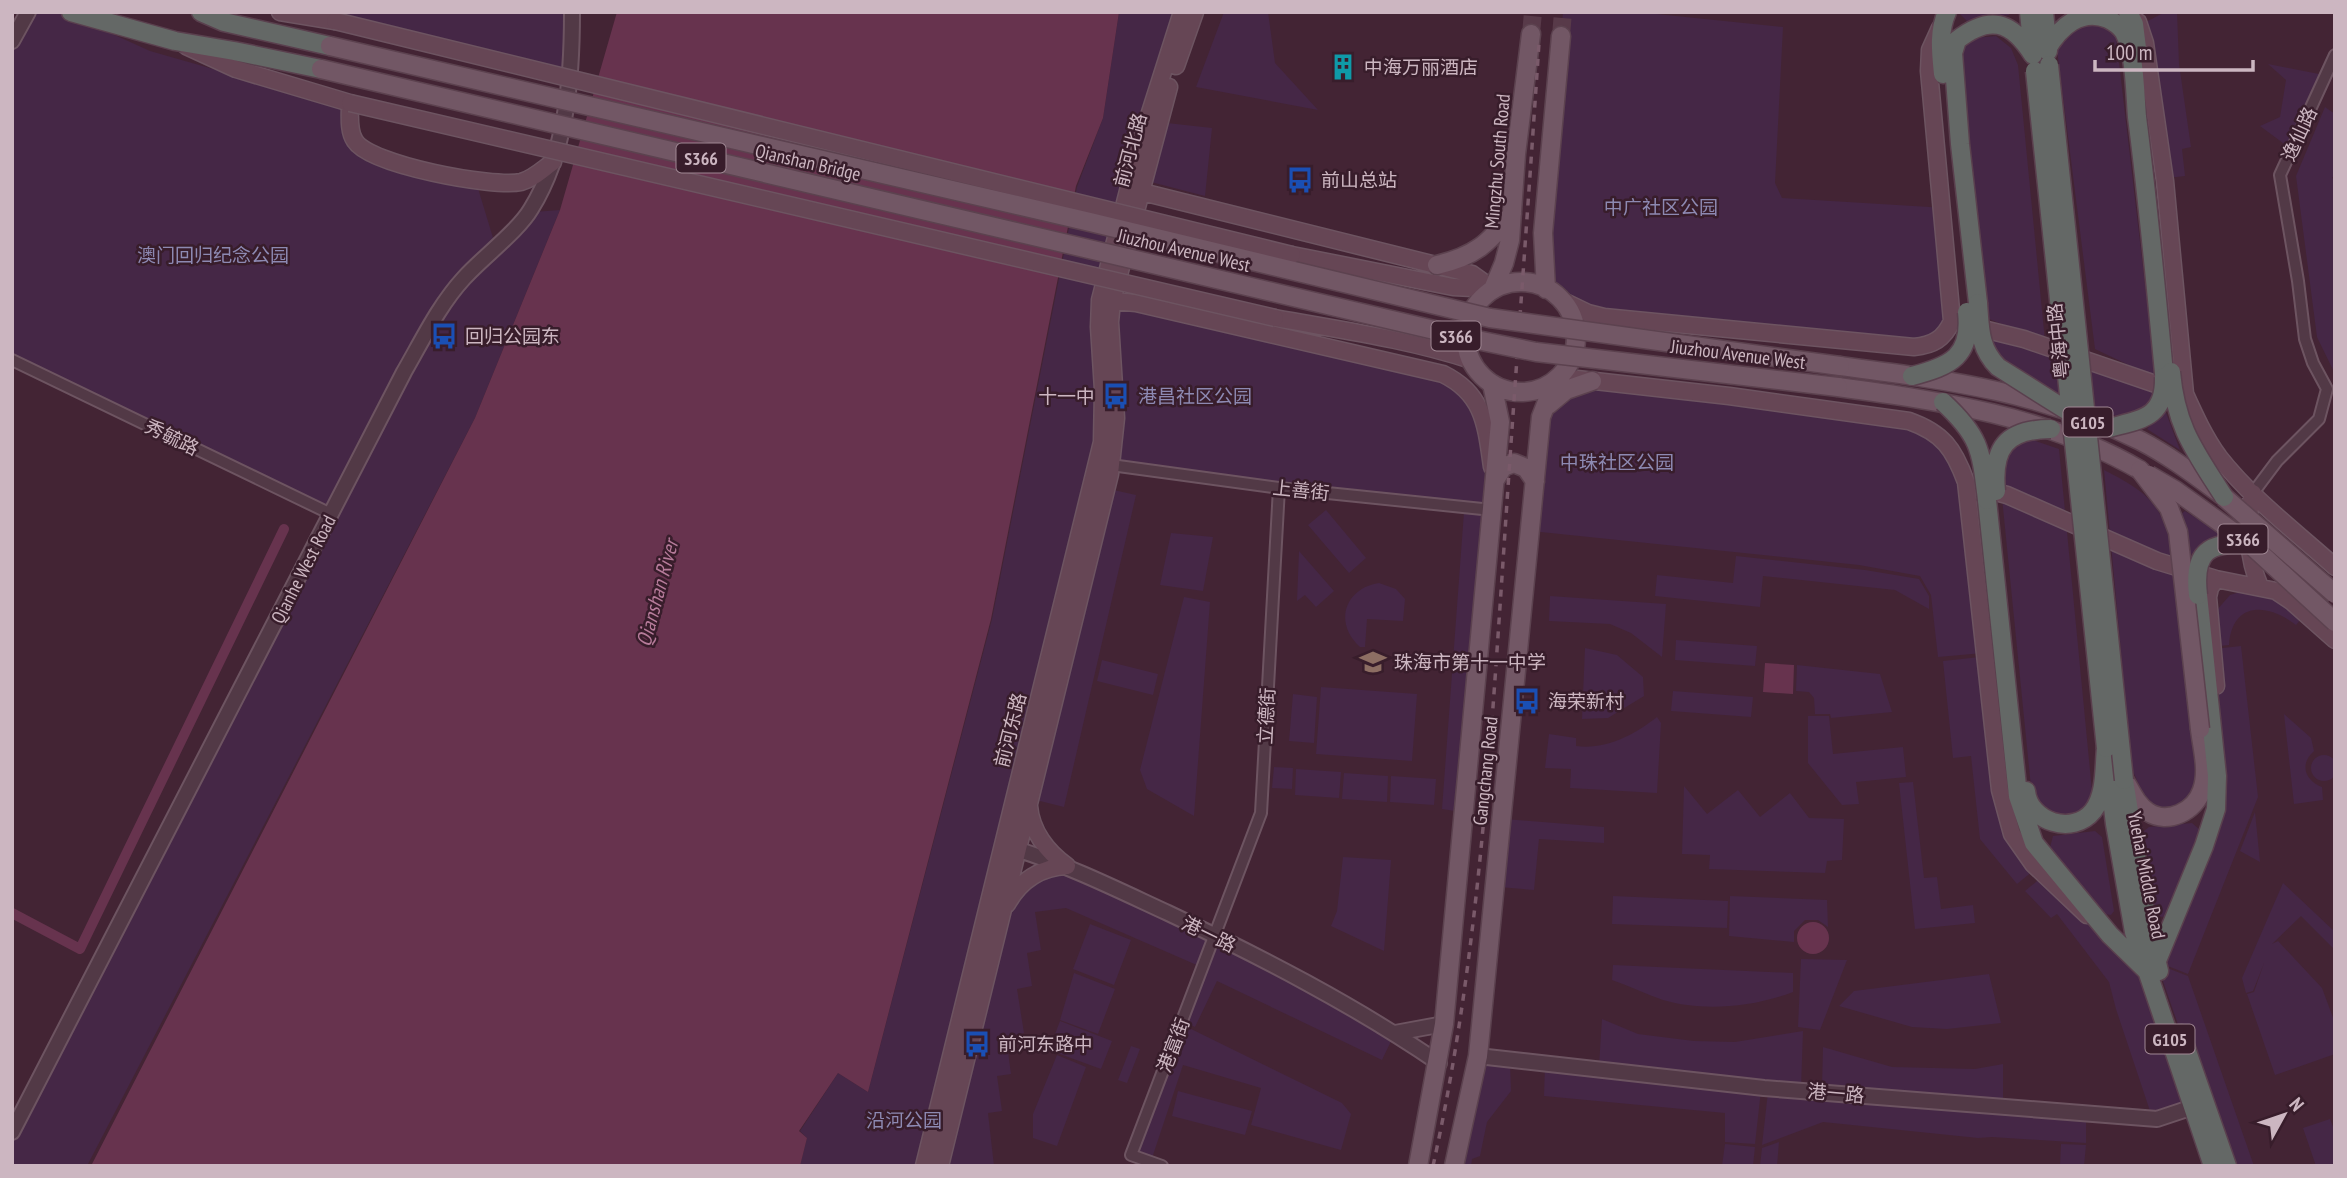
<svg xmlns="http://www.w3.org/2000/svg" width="2347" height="1178" viewBox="0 0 2347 1178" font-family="'PT Sans Narrow','Noto Sans SC',sans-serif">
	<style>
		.green { fill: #452746 }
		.water { fill: #67334e }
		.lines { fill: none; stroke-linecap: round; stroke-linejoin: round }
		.canal { stroke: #67334e; stroke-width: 10 }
		.primary-tunnel { stroke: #583a49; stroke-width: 18; stroke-dasharray: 18 9; stroke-linecap: butt }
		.minor-casing { stroke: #6d5461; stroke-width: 14 }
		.tertiary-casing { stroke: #6d5461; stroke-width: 18 }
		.secondary-casing { stroke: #6d5461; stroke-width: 19 }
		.primary-casing { stroke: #5c424f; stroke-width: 21 }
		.trunk-casing { stroke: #5a404e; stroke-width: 21 }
		.minor { stroke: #523946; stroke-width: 10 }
		.tertiary { stroke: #523946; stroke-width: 14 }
		.secondary { stroke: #664655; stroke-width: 16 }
		.primary { stroke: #725765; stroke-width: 18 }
		.trunk { stroke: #646866; stroke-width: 18 }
		.rail { stroke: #7a5a6a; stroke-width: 3.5; stroke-dasharray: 7 7; stroke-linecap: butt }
		.secondary-bridge-casing { stroke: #6d5461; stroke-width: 19; stroke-linecap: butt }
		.primary-bridge-casing { stroke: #5c424f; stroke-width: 21; stroke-linecap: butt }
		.trunk-bridge-casing { stroke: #5a404e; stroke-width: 21; stroke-linecap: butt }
		.secondary-bridge { stroke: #664655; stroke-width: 16 }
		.primary-bridge { stroke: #725765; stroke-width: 18 }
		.trunk-bridge { stroke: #646866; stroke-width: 18 }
		.labels { text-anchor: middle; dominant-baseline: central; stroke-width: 5; stroke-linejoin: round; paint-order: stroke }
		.shield { fill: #381d2b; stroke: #a08894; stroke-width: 2 }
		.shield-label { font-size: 18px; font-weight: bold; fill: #ccb6c1 }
		.poi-label { font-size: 19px; fill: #ccb6c1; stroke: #381d2b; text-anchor: start }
		.street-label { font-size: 19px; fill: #ccb6c1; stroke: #381d2b }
		.park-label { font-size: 19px; fill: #8d89b2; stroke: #381d2b }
		.water-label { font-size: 21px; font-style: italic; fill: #b67b9a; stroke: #381d2b }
	</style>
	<rect width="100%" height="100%" fill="#432434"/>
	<path class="green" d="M30,12h27l27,9 66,30 197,56 7,37 123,41 17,56 -32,36 -131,233 -319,-154v-311z
		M282,12h290l-8,63z
		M1119,12h59l-65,290 342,80 27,39 8,86 -379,-42 -172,701h-139l7,-28 -7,-7 38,-58 30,19 124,-473 85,-432 26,-69z
		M1224,12h44l7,51 43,47 -122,-23z
		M1563,12h74l146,15 -8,156 7,15 164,10 11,111c-4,25 -16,30 -40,33l-313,-35 -43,-17 -15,-12 -3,-55z
		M1958,12h52l-1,3 -42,6z
		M2165,12h12l2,52 12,83 -9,2 3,27 -17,2 -24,-155z
		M2083,23l17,2 16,12 40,341 -61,-29 -38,-299 11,-18z
		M1996,36l15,12 7,17 27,276 -61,-24 -23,-267 13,-12z
		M2268,64l51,10 -32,72 -27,-20 20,-9 6,-37z
		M2325,107l10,7v60l-3,4 3,2v194l-18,-37 -21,-161z
		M1167,123l45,5 -7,68 -54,-14z
		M560,210l-85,208 -388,748h-75v-23l394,-769 41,-69 87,-93z
		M1988,338l167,51 -6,13 -12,13 -21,1 -82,-32 -33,-21z
		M1580,386l329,36 49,40 25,191 -45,4 -7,-62 -11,-19 -61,-11 -328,-34 11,-113z
		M2165,410l15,40 -33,-21z
		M2027,438l32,11 33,342 -5,17 -20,9 -22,-3 -13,-17 -32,-319 6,-28z
		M2104,470c41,21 54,30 69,75l23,233 -2,20 -15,9 -23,1 -12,-11 -12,-28z
		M1109,489l27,6 -72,312 -32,-8z
		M1326,510l40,48 -17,15 -41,-48z
		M2185,511l32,20v7l-15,5 -11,12 -3,-2 -2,-23 -5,-16z
		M1464,512l23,2 -26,298 -19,-3z
		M1171,533l42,4 -10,54 -43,-6z
		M1299,551l35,40 -18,16 -11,-12 -8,6z
		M1736,556l129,14 54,9 10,17v13l-34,-19 -132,-14 -3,31 -105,-11 2,-21 76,8z
		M1379,583l17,6 9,10 -2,22 -36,-2 -2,28h-5c-27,-24 -15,-59 19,-64z
		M2244,591l27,5 30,23 -5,6c-28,-22 -64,-24 -67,20l-10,1 -3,-35 14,-16z
		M1550,596l116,8 -4,53 -31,-24 -21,-9 -61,-3z
		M1184,597l26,5 -16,214 -47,-27 -7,-19z
		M1676,640l81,6 -2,20 -80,-6z
		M2241,646l17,151 -70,177 -28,-11 63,-195 -9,-119z
		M1585,648l32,7 26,22 1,19 -36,22 -26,1z
		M1980,657l16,133 37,81 -16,13 -37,-45 -9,-83 -18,2 -10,-97z
		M1102,660l56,14 -5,21 -56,-14z
		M1797,665l83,9 12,38 -61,6 -1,-4h-15l-1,-16 -5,-6 -13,-1z
		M1321,687l96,7 -5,67 -96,-7z
		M1673,691l80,6 -2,20 -80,-6z
		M1293,694l24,3 -3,46 -25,-2z
		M2284,714l27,24 3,13c-15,13 -9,30 8,36l1,13 -29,4z
		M1808,716h21l4,38 70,-7 3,30 -50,5 3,22 -17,1 -34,-42z
		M1657,717l4,6 -4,70 -87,-5 1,-19 -26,-1 4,-34 27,4v8c30,4 58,-11 81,-29z
		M2311 768a13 13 0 1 1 26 0a13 13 0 1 1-26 0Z
		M1274,767l19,1 -1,21 -20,-1z
		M1296,769l45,3 -2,26 -44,-3z
		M1344,773l44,3 -1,26 -45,-3z
		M1391,776l45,3 -2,26 -44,-3z
		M1913,782l11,96 13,-1 4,32 32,-4 2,18 -60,6 -16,-146z
		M1684,786l23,28 31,-24 22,27 30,-24 19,25 35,1 -2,41 -15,1 -2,12 -116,-4 1,-14 -28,-1z
		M2255,812l5,50 -20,-11z
		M1505,819l99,8v16l-65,-4 -5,51 -35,-3z
		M2192,823l7,6 2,9 -32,76 -5,3 -8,-1 -12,-85 5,-4z
		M2095,831l7,6 12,74 -3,4 -7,-1 -55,-63 4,-15z
		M1343,857l48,3 -7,91 -53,-25 6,-15z
		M1055,869l156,67 -12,30 -133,-58 -31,4 6,38 -14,3 5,33 -15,3 7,44 -18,4 5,37 -14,2 5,35 -14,2 6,53h-52l73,-272z
		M2042,877l103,96 43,131 -37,10 -35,-105 -7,-27 -52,-68 -6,4 -26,-27z
		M2283,883l52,49v18l-34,-34 -29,28 6,-3 44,47 13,35v31l-60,21 -28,-81 7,-2 10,-29 -11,28 -7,2 -4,-15z
		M1613,896l115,5 -1,27 -115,-4z
		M1730,896l97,4 1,27 -10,-7h-13l-11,11v11l-65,-6z
		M1090,924l41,16 -17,45 -41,-16z
		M1217,939l177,96 -12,25 -165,-79 -22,46 -10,-5z
		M1801,959l46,1 -27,70 -22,-3z
		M2157,964l31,12 66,190h-27z
		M1613,965l180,8v19c-40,15 -89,20 -130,8 -17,-6 -34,-14 -51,-20z
		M1074,973l41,16 -17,45 -38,-14z
		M1989,974l12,49 -54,6 -35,-2 -73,-21 15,-15z
		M1602,1019l36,15 56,7 41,1 68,-11 -2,57 -202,-22z
		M1060,1021l52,20 -11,28 -52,-19z
		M1183,1025l159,78 9,11 -10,36 -90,-25 10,-37 -78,-23 -31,93 -17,-6z
		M1131,1046l9,3 -13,34 -9,-3z
		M1823,1047l69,20 83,2 28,-5v37l-181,-13z
		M1057,1055l29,12 -29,79 -24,-8v-24z
		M1480,1060l30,3 1,28 -24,31 -7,34 -8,3 -1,7h-14z
		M1545,1066l216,24 -6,54 -30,-2v-29l-181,-17z
		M1178,1091l74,20 -7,24 -73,-19z
		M1768,1092l318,25v26l-94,-6 -14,1 -155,-16 -61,23z
		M2330,1119l5,13v34h-19l-13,-38z
		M1779,1142l-2,24h-17l2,-18z
		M1725,1144l30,3 -2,19h-31z
		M2061,1144l25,1 -2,21h-24z"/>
	<path class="water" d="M617,12h502l-16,106 -27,68 -85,433 -123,473 -30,-19 -39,58 8,7 -7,28h-709l384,-748 85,-208z
		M1765,663l29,2 -1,29 -30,-2z
		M1797 938a16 16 0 1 1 32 0a16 16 0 1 1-32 0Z"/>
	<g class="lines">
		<path class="canal" d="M12,913l68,36 204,-420"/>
		<path class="primary-tunnel" d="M1531,34l2,-22
			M1561,36l2,-24"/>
		<g class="minor-casing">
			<path id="minor" d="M12,360l319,154
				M1111,465l168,23 213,22
				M2253,493l24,-32 42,-42 8,-30 -14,-26 -8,-24 -7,-58 -18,-106 55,-120
				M1162,1166l-31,-11 130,-342 18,-325"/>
		</g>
		<g class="tertiary-casing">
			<path id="tertiary" d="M12,41l16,-29
				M1016,849c54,17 102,41 152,64 93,44 186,92 271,150
				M1395,1033l49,-9
				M1478,1056l286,32 393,31 36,-12
				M12,1132l392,-760c18,-31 35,-67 60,-94 19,-21 54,-47 67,-69 36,-58 41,-131 41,-197"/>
		</g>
		<g class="secondary-casing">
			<path id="secondary" d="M280,12l55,9
				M2138,22l7,21 20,138 20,213c10,22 20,44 34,63 32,41 77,75 116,110
				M186,46l50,23 114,34c0,12 -2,28 5,38 15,24 138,47 166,41 12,-3 22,-13 32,-20
				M1176,66l19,-54
				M1130,189l342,85 21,15
				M1292,255l161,32 40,2
				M1103,300l33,3 307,71c41,20 43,51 49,93
				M1561,300l27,13 16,4 310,30c19,-2 30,-8 38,-26l-23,-250 1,-21 10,-22
				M1275,318c65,12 132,21 196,42
				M1971,326l53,13 149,51
				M1555,381l22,-2 152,17 180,25c34,12 45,28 57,61l34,308 12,44 21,30 54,51
				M1984,489l23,6 150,66 59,18 60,12 15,10 44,39
				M2253,493c-8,29 -5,66 7,94
				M2216,686l-8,-89 2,-9 6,-9
				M1029,806c2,25 18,46 38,60
				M1007,904c13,-23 34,-37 60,-38
				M924,1166l178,-724 1,-52 -4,-63 1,-27 40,-156 42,-132
				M940,1166l170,-692 6,-56 -6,-96 2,-21 57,-214"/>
		</g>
		<g class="primary-casing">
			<path id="primary" d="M1437,265c38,-9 51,-21 75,-51
				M1466 337a55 55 0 1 1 110 0a55 55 0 1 1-110 0Z
				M1493,289l11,-26 6,-23 6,-86 15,-120
				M1546,289l-3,-56 18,-197
				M1840,366c106,14 203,26 301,75 29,15 55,35 81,54
				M1838,387c104,14 209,29 302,83
				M1548,405l18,-15 26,-9
				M1495,480l8,-13 11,-4 12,5 9,13
				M2125,781c7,12 12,24 23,31 20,13 47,-1 54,-22 7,-19 0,-42 -2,-61
				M1418,1166l26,-142 56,-602 -8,-38
				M1454,1166l24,-110 63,-639 14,-36"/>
		</g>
		<g class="trunk-casing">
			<path id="trunk" d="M71,12l104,29 59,10 87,18
				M201,12l23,10 106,24
				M2029,12l4,42
				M2044,12l4,39
				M2128,12l6,12 3,24
				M2047,49c13,-22 34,-41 61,-30 6,3 12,7 16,13 11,21 11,61 13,85 11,85 19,170 27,256
				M1943,74c-2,-21 -5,-42 4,-62
				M1978,303l-18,-159 -7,-91 4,-13c32,-25 54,-20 76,15
				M1987,500l31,296 16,47 76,92 38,37
				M2109,776l6,48 19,108 79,234
				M2124,780l22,138 13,53
				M2026,791c3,31 47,45 67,20 13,-17 11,-43 13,-63
				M2156,963l48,-117 12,-37 1,-33 -19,-181
				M2181,1034l46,132"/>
		</g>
		<use href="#minor" class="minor"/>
		<use href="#tertiary" class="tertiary"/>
		<use href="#secondary" class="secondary"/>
		<use href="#primary" class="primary"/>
		<use href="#trunk" class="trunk"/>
		<path class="rail" d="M1433,1166c45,-204 57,-412 71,-619 11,-168 24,-336 35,-504"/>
		<g class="secondary-bridge-casing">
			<path id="secondary-bridge" d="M335,21l957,234
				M350,103l925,215"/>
		</g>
		<g class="primary-bridge-casing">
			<path id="primary-bridge" d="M330,46l760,176 400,96 350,48
				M321,69l1156,271 59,12 302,35
				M2140,470l29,38 9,24 22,197
				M2149,475l26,15 75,54 85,78
				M2224,497l111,97"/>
		</g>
		<g class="trunk-bridge-casing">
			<path id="trunk-bridge" d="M2049,65l75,715
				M2035,71l71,677
				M1978,303c2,25 1,45 20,64l68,43
				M2171,372c5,56 24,79 53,125
				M1912,376c39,-10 60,-20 55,-64
				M1943,402c38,35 38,49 44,98
				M2109,428c33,-9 56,-10 55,-51
				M1996,491c-4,-43 10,-62 55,-62
				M2198,595c-5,-44 10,-53 52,-51"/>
		</g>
		<use href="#secondary-bridge" class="secondary-bridge"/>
		<use href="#primary-bridge" class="primary-bridge"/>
		<use href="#trunk-bridge" class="trunk-bridge"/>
	</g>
	<defs>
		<g id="building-bare" transform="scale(2.1)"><path d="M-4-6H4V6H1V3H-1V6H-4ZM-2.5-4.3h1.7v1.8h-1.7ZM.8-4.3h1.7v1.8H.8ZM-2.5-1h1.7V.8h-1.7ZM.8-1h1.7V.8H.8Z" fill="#0f9aa8" stroke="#381d2b" stroke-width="2.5" paint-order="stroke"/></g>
		<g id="bus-bare" transform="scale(2.1)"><path d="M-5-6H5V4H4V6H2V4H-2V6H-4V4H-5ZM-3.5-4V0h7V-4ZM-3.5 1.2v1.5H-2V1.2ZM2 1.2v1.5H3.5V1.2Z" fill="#1a4fb4" stroke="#381d2b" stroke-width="2.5" paint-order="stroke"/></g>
		<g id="school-bare" transform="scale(2.1)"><path d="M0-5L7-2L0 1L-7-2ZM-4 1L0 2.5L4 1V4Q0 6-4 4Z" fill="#8d6e63" stroke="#381d2b" stroke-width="2.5" paint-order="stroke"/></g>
	</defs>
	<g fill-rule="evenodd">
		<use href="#building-bare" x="1343" y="67"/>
		<use href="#bus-bare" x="1300" y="180"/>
		<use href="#bus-bare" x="444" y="336"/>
		<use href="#bus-bare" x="1116" y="396"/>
		<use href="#school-bare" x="1373" y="662"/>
		<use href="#bus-bare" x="1527" y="701"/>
		<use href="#bus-bare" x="977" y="1044"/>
	</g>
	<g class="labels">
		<g class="shield">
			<rect x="676.5" y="143.5" width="49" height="29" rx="5"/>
			<rect x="1431.5" y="321.5" width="49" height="29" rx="5"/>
			<rect x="2063.5" y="407.5" width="49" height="29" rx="5"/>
			<rect x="2218.5" y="524.5" width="49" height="29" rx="5"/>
			<rect x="2145.5" y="1024.5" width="49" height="29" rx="5"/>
		</g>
		<g class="shield-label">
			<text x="701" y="158">S366</text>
			<text x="1456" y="336">S366</text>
			<text x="2088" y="422">G105</text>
			<text x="2243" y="539">S366</text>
			<text x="2170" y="1039">G105</text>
		</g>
		<g class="poi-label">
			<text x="1364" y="67">中海万丽酒店</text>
			<text x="1321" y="180">前山总站</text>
			<text x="465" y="336">回归公园东</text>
			<text x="1095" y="396" text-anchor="end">十一中</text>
			<text x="1394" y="662">珠海市第十一中学</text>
			<text x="1548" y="701">海荣新村</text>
			<text x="998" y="1044">前河东路中</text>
		</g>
		<g class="street-label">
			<text transform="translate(2299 134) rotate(-65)">逸仙路</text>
			<text transform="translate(1130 150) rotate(-75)">前河北路</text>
			<text transform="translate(1497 161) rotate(-85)">Mingzhu South Road</text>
			<text transform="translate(808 162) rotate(13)">Qianshan Bridge</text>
			<text transform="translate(1184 250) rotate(13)">Jiuzhou Avenue West</text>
			<text transform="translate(2058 341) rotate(-96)">粤海中路</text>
			<text transform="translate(1738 354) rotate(7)">Jiuzhou Avenue West</text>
			<text transform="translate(172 437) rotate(26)">秀毓路</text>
			<text transform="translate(1301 490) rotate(6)">上善街</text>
			<text transform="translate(303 569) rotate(-63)">Qianhe West Road</text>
			<text transform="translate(1266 716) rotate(-87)">立德街</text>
			<text transform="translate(1010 730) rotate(-76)">前河东路</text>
			<text transform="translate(1485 771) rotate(-84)">Gangchang Road</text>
			<text transform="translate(2147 875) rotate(79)">Yuehai Middle Road</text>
			<text transform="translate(1209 934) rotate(26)">港一路</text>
			<text transform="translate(1173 1045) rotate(-69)">港富街</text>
			<text transform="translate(1836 1093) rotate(5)">港一路</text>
		</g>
		<g class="park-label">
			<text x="1661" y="207">中广社区公园</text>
			<text x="213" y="255">澳门回归纪念公园</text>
			<text x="1195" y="396">港昌社区公园</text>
			<text x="1617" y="462">中珠社区公园</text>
			<text x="904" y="1120">沿河公园</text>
		</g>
		<g class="water-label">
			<text transform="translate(657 593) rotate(-75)">Qianshan River</text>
		</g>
	</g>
	<rect width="2347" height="1178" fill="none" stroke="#ccb6c1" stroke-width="28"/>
	<g transform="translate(2284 1115) rotate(50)" stroke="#381d2b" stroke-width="5" paint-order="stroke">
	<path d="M0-5L12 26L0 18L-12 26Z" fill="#ccb6c1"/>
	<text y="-10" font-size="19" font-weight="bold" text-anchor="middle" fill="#ccb6c1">N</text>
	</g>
	<path d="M2095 60v10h158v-10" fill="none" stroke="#ccb6c1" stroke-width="3.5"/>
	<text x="2106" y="60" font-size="21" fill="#ccb6c1" stroke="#381d2b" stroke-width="5" paint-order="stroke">100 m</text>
</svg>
